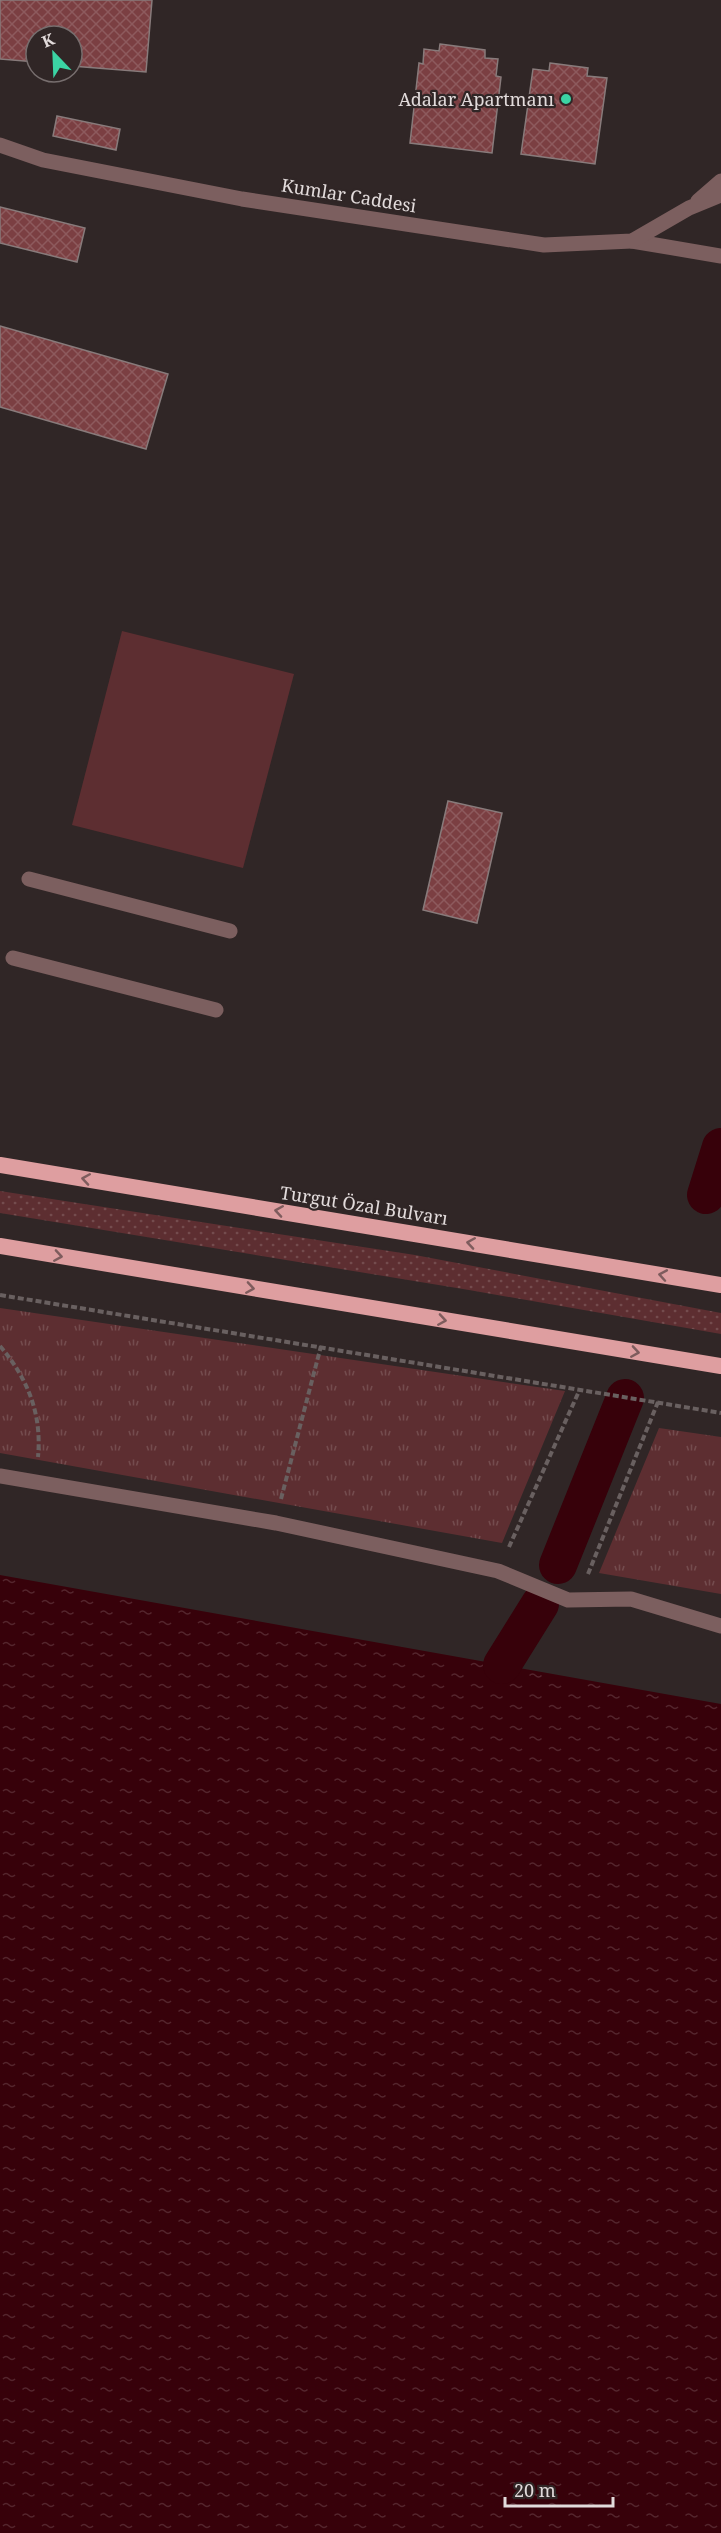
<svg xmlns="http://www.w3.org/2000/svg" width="721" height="2533" viewBox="0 0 721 2533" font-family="'Noto Serif',serif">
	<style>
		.grass { fill: url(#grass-dots) }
		.park { fill: url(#park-tufts) }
		.pitch { fill: #5d2e31 }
		.water { fill: url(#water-ripples) }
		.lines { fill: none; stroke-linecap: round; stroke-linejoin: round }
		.canal { stroke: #37010a; stroke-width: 38 }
		.building { fill: url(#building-cross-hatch); stroke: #887b7b; stroke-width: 1.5 }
		.path { stroke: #696060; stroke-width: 4; stroke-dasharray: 6 3; stroke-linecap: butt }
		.service { stroke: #7c5f5f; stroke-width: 15 }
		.pedestrian { stroke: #7c5f5f; stroke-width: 15 }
		.minor { stroke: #7c5f5f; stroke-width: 15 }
		.tertiary { stroke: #7c5f5f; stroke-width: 15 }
		.trunk { stroke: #de9ea0; stroke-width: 16 }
		.oneway { stroke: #7e5c5d }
		.poi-dot { fill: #3bd4a4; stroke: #302626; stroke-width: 2 }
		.labels { text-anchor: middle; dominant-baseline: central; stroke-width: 4.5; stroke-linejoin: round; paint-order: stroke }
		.poi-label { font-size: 18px; fill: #e2dbdb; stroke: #302626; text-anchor: end }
		.street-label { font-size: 18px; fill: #e2dbdb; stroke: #302626 }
	</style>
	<defs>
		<pattern id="grass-dots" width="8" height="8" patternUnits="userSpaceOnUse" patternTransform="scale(1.5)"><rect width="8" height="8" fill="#5d2e31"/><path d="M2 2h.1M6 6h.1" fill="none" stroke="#744c4e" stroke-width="1.8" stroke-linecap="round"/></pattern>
		<pattern id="park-tufts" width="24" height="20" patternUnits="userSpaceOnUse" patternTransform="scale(1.5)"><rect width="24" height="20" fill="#5d2e31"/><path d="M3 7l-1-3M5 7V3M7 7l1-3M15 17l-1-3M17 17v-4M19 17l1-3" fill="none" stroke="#744c4e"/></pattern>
		<pattern id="water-ripples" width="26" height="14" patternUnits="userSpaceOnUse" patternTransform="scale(1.5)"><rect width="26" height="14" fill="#37010a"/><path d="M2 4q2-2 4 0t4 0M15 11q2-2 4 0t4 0" fill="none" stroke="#54252d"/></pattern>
		<pattern id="building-cross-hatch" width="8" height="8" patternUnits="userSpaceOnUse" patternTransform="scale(1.5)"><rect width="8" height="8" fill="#7b3f42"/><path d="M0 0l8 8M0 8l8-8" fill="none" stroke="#8d5a5d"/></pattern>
	</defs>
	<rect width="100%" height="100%" fill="#302626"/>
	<path class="grass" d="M0,1191l415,64 306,58v21l-252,-44 -469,-77z"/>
	<path class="park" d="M0,1308l565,83 -63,152 -502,-90z
		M659,1428l62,9v157l-122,-21z"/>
	<path class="pitch" d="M122,631l172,43 -51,194 -171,-43z"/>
	<path class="water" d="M0,1575l721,129v829h-721z"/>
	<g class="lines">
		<path class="canal" d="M706,1195l15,-48
			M558,1565l67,-167
			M502,1665l38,-61"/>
	</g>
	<path class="building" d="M0,0h152l-6,72 -74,-6v-30h-36v26l-36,-3z
		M440,44l45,6v8l13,1 -2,17 5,1 -9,76 -82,-10 9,-80 4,1 1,-15 15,2z
		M550,63l38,5 -1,8 20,2 -12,86 -74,-10 12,-85 16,2z
		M57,116l63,13 -4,21 -63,-14z
		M0,207l85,21 -8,34 -77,-19z
		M0,326l168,48 -22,75 -146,-42z
		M448,801l54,12 -25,110 -54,-13z"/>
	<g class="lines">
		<path class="path" d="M0,1295l721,118
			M0,1346c28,33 42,68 38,111
			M281,1499l40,-153
			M509,1547l71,-158
			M588,1574l70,-172"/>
		<path class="service" d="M29,879l201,52
			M13,958l203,52"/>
		<path class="pedestrian" d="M0,1476l276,47 222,48 70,29 63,-1 90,27"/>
		<path class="minor" d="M632,241l89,15"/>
		<path class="tertiary" d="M0,145l43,15 199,39 302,46 88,-4 57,-33 32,-13
			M698,201l23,-20"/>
		<path class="trunk" d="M0,1165l721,120
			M0,1246l721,120"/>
	</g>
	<defs><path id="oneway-chevron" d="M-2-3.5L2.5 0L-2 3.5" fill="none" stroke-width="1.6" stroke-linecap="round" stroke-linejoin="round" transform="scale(1.5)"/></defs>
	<g class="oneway">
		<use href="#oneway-chevron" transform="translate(86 1179) rotate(-171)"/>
		<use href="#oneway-chevron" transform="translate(279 1211) rotate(-171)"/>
		<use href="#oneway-chevron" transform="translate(471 1243) rotate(-171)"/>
		<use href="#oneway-chevron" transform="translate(58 1256) rotate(9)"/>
		<use href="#oneway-chevron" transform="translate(663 1275) rotate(-170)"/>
		<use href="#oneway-chevron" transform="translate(250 1288) rotate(9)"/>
		<use href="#oneway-chevron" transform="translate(442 1320) rotate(9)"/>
		<use href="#oneway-chevron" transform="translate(635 1352) rotate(9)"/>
	</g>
	<circle class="poi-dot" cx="566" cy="99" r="6"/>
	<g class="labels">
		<g class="poi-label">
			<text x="554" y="99">Adalar Apartmanı</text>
		</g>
		<g class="street-label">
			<text transform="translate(349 195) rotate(9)">Kumlar Caddesi</text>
			<text transform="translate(364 1205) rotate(9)">Turgut Özal Bulvarı</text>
		</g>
	</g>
	<g transform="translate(54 54) rotate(337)"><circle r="28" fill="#302626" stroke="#776e6e" stroke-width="1.5"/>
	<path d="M0-4.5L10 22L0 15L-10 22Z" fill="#3bd4a4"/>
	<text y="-9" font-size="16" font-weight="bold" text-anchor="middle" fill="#e2dbdb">K</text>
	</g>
	<path d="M505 2497v9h108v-9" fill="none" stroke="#e2dbdb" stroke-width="3"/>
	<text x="514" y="2497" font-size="18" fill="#e2dbdb" stroke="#302626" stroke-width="4.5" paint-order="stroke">20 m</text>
</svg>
